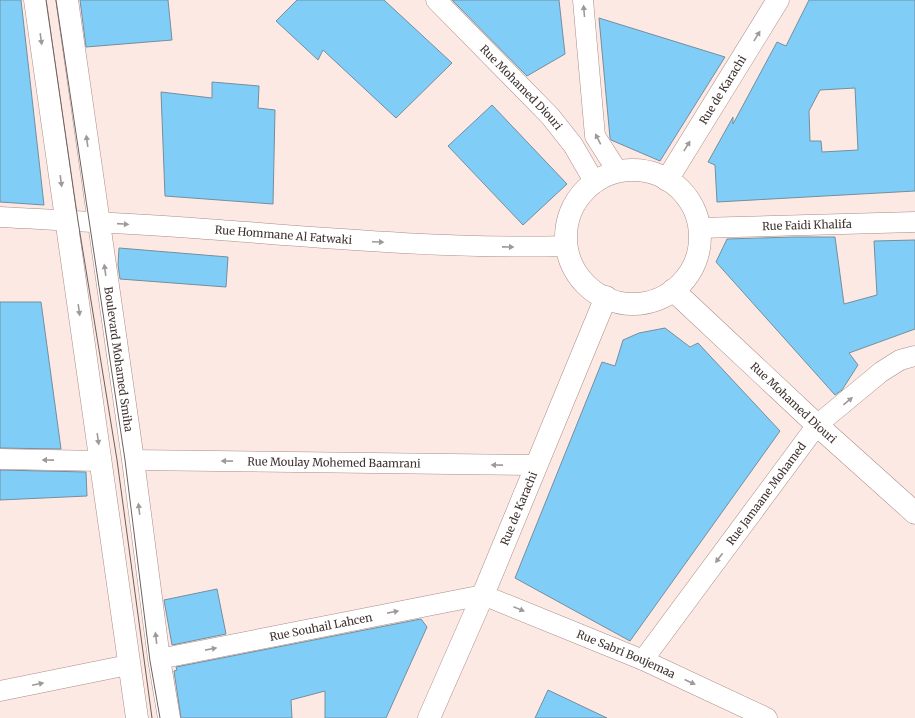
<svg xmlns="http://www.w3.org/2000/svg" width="915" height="718" viewBox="0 0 915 718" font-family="Merriweather,serif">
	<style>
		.building { fill: #80cef7; stroke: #748e9d; fill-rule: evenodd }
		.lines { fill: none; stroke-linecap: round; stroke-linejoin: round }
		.minor-casing { stroke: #aa8c85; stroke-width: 21 }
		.tertiary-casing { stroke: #aa8c85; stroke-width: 23 }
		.minor { stroke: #fff; stroke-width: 20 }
		.tertiary { stroke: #fff; stroke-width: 22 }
		.tram { stroke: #6e605d; stroke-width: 1 }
		.oneway { fill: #9f9998 }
		.labels { text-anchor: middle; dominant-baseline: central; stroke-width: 3; stroke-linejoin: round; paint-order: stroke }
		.street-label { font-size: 11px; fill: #3f3330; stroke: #fbfbfb }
	</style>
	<rect width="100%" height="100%" fill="#fde9e4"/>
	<path class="building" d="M0,0h21l23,205 -44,-3z
		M80,0h88l4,40 -86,7z
		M297,0h87l68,63 -56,55 -73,-68 -5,10 -42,-39z
		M452,0h107l6,54 -38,22z
		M809,0h106v191l-198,11 -2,-37 -7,-3 25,-45v7l44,-82 9,4zM855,88l3,62 -36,2 -1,-11h-11l-1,-30 11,-21z
		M599,18l126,39 -65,104 -49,-21 -1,-2z
		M212,82l47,4 -1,22 17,2 -2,94 -108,-8 -4,-104 51,6z
		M492,105l75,79 -44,41 -75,-79z
		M793,237h42l9,67 33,-9 -3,-54 41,-1v89l-66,24 9,12 -16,25 -7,5 -119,-133 11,-23z
		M119,248l109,9 -2,30 -106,-8 -2,-14z
		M0,302h41l20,147 -61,-1z
		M665,328l25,19 8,-4 82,88 -150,210 -115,-63 87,-216 13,4 8,-26 16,-7z
		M0,470l86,2 1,24 -87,4z
		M217,589l9,45 -54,11 -8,-45z
		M421,619l6,8 -41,91h-61v-27l-34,9 1,18h-111l-7,-47 3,-1 -1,-3z
		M548,690l59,28h-72z"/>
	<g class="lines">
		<g class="minor-casing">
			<g id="minor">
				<path id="s1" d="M436,0l114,116 23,29 22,38"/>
				<path d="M583,0l12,136 23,36"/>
				<path id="s2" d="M0,217c73,4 147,7 220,13 116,9 231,19 347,16"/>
				<path id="s3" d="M699,228l216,-6"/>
				<path d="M0,459l101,2"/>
				<path id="s4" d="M133,460l403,5"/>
				<path id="s5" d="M159,659l324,-64 160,65 124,58"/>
				<path id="s6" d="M643,660l174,-235 64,-53 19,-12 15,-4"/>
				<path d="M0,691l128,-26"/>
			</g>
		</g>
		<g class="tertiary-casing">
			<g id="tertiary">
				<path d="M35,0l102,718"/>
				<path id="s7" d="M67,0l66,460 26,199 10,59"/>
				<circle cx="633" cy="237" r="67"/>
				<path id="s8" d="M667,180l111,-180"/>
				<path id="s9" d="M673,290l144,135 98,88"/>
				<path id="s10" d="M429,718l54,-123 123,-298"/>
			</g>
		</g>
		<use href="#minor" class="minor"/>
		<use href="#tertiary" class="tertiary"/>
		<path class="tram" d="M46,0l32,221 39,239 35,258
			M56,0l69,460 25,201 10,57"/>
	</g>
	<defs><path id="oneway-solid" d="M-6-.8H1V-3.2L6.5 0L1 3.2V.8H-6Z"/></defs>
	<g class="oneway">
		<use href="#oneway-solid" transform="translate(584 11) rotate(-95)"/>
		<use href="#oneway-solid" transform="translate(757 36) rotate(-58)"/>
		<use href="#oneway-solid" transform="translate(41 39) rotate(82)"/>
		<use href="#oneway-solid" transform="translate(598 139) rotate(-117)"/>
		<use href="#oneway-solid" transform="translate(87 141) rotate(-98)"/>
		<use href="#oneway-solid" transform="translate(687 146) rotate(-58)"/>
		<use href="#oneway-solid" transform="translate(61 181) rotate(82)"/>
		<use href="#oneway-solid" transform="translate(123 224) rotate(4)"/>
		<use href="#oneway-solid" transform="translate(378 242) rotate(2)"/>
		<use href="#oneway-solid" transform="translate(508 247) rotate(1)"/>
		<use href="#oneway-solid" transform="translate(105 270) rotate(-98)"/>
		<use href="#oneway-solid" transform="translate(79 310) rotate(82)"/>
		<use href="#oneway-solid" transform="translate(848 401) rotate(-39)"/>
		<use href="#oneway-solid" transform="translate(98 439) rotate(82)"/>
		<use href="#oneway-solid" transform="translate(48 460) rotate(-179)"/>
		<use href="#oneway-solid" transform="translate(227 461) rotate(-179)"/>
		<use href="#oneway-solid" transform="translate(497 465) rotate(-179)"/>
		<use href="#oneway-solid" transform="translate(139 509) rotate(-97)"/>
		<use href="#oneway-solid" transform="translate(719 558) rotate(127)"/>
		<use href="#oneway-solid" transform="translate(519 609) rotate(22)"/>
		<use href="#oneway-solid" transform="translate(393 612) rotate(-11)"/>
		<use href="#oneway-solid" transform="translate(156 638) rotate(-97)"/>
		<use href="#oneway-solid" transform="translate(211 649) rotate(-11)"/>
		<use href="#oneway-solid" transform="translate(690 682) rotate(25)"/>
		<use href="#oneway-solid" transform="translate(38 684) rotate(-12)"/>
	</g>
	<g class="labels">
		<g class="street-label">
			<text stroke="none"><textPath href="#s1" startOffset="122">Rue Mohamed Diouri</textPath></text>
			<text stroke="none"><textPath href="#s8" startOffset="106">Rue de Karachi</textPath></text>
			<text stroke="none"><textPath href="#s3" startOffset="108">Rue Faidi Khalifa</textPath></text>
			<text stroke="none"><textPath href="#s2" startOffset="284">Rue Hommane Al Fatwaki</textPath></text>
			<text stroke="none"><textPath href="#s7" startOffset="363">Boulevard Mohamed Smiha</textPath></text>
			<text stroke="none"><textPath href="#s9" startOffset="165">Rue Mohamed Diouri</textPath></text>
			<text stroke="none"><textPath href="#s4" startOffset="201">Rue Moulay Mohemed Baamrani</textPath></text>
			<text stroke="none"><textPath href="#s6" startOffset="207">Rue Jamaane Mohamed</textPath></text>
			<text stroke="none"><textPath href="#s10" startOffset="228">Rue de Karachi</textPath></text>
			<text stroke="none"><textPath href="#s5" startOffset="165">Rue Souhail Lahcen</textPath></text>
			<text stroke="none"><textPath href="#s5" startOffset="485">Rue Sabri Boujemaa</textPath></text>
		</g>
	</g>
</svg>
